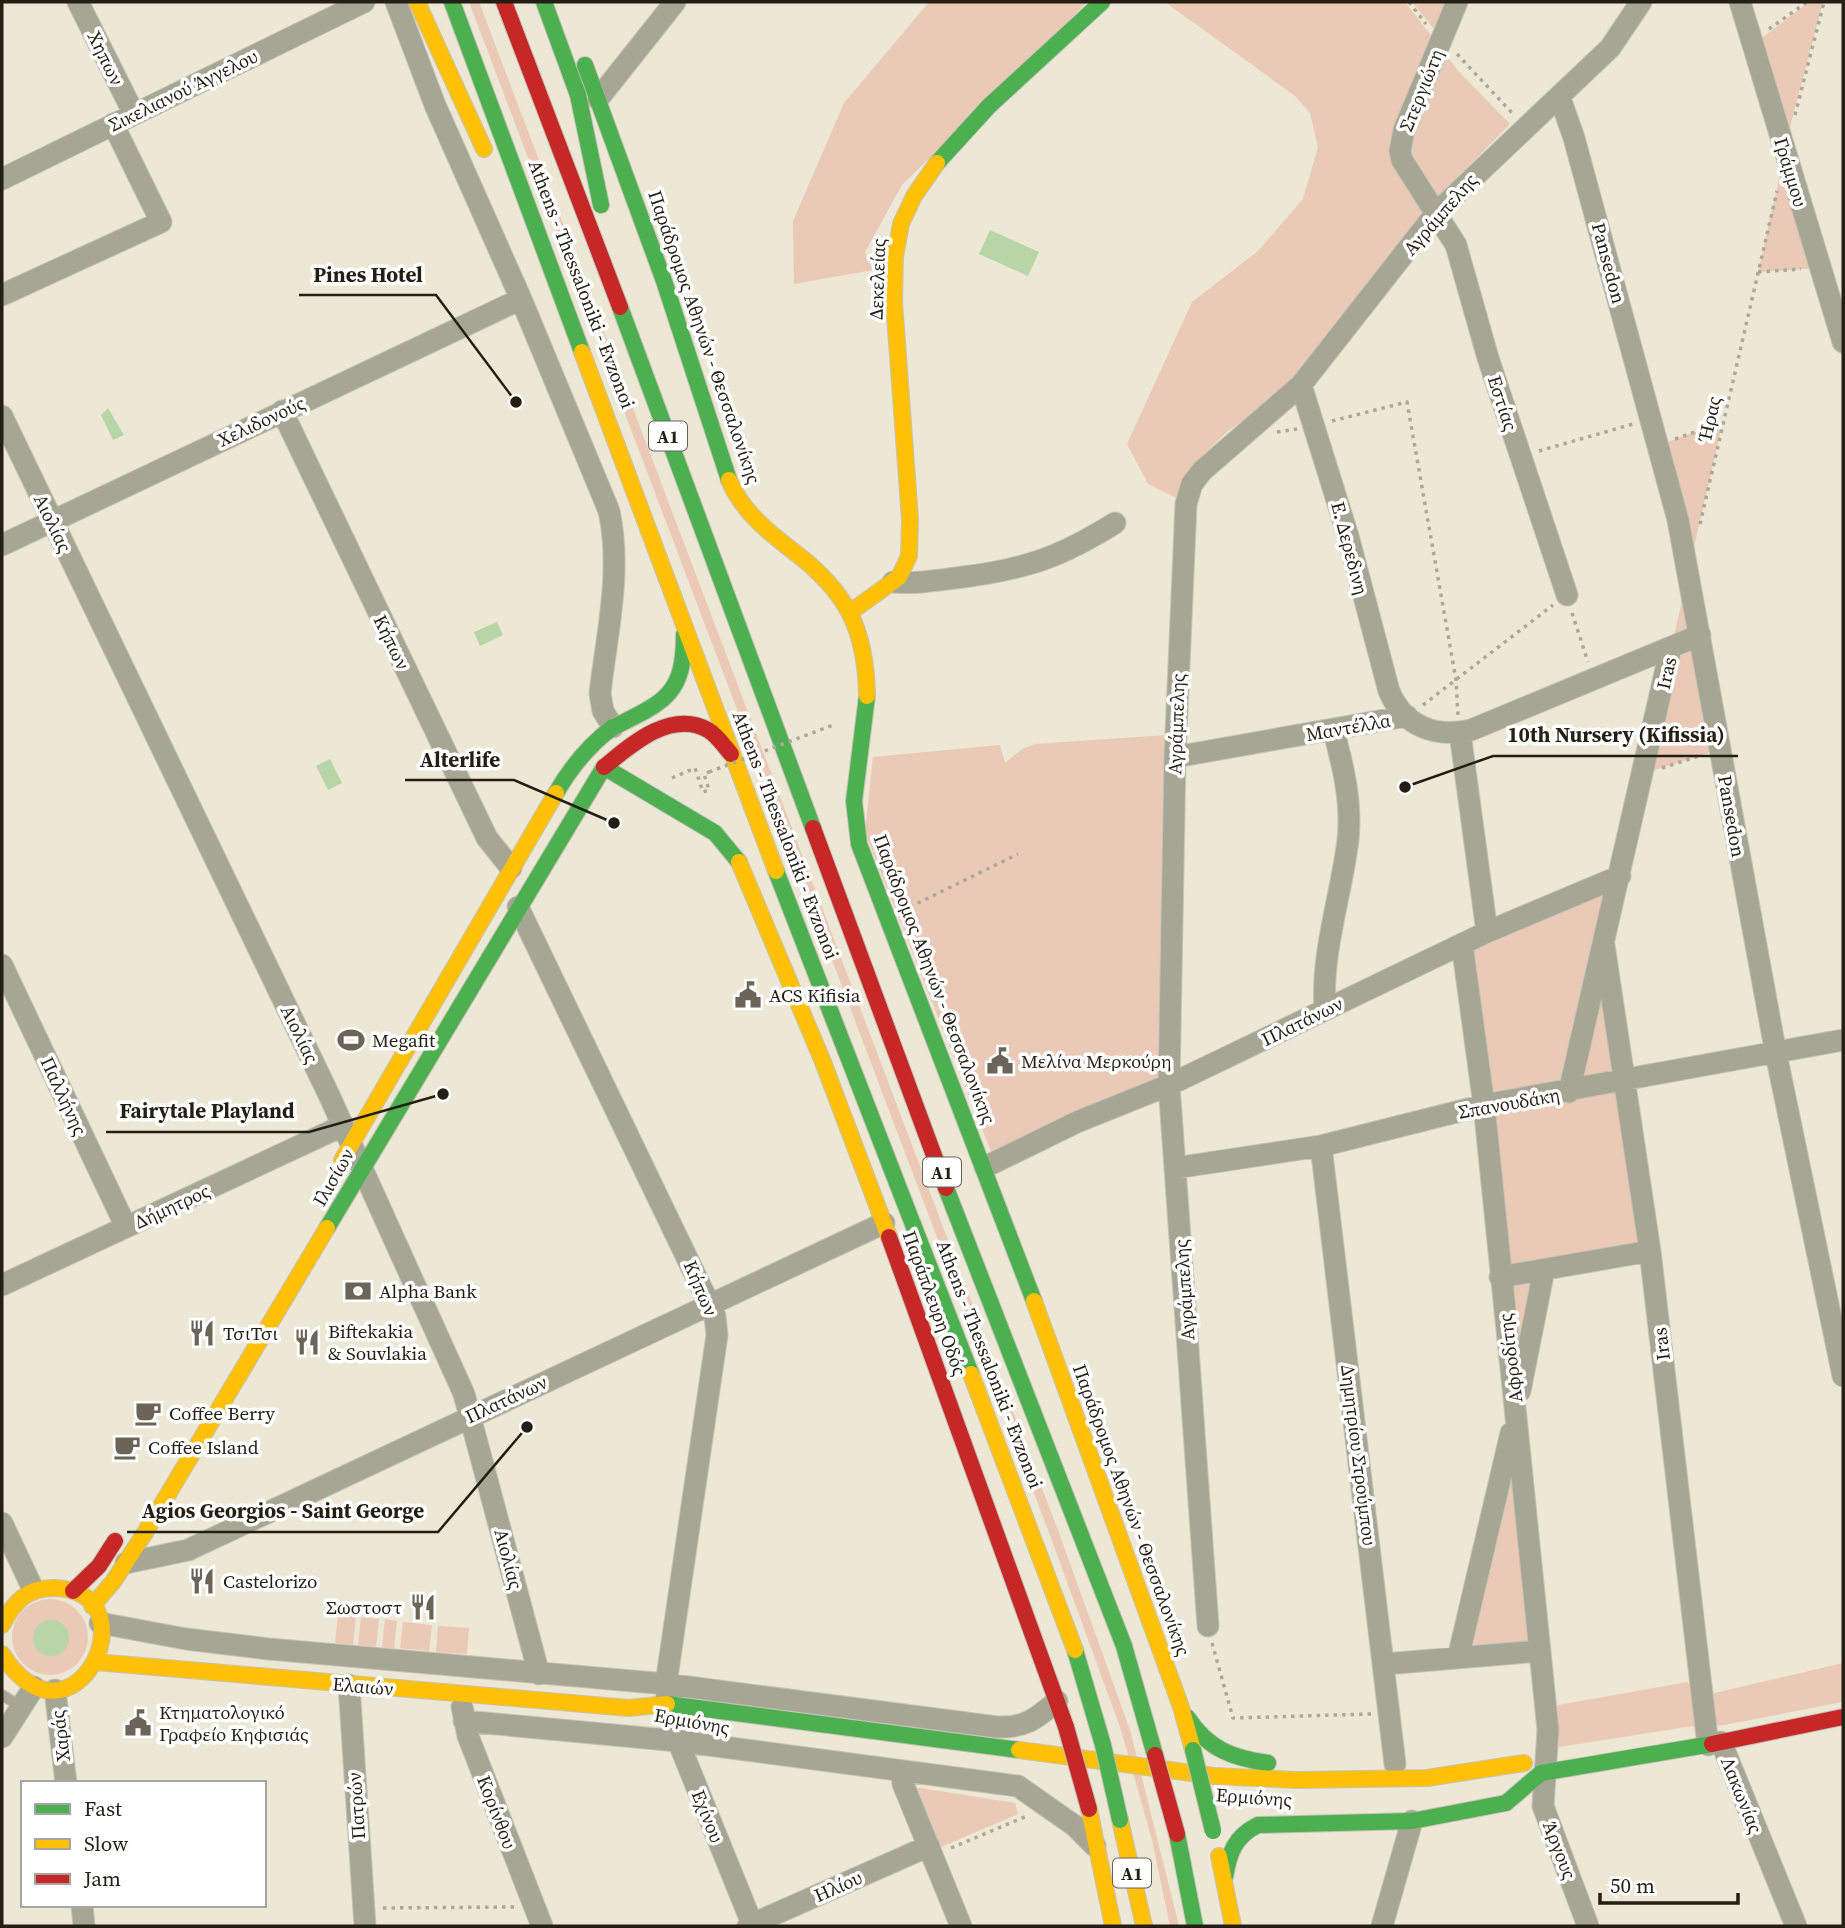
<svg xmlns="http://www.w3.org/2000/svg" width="1845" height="1928" viewBox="0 0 1845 1928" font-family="'Source Serif 4',serif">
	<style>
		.green { fill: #eac9b6 }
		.water { fill: #b8d5a8 }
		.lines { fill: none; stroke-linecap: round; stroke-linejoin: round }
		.lane-casing { stroke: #c7c2b5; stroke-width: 12 }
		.street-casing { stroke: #c7c2b5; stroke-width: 23 }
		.fast-casing { stroke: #c7c2b5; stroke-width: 18 }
		.slow-casing { stroke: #c7c2b5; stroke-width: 18 }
		.jam-casing { stroke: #c7c2b5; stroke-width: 18 }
		.path { stroke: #abaa9a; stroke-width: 3.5; stroke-dasharray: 3.5 5; stroke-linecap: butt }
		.lane { stroke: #a6a695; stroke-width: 10 }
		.street { stroke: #a6a695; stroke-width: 21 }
		.fast { stroke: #4caf50; stroke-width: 16 }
		.slow { stroke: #ffc107; stroke-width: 16 }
		.jam { stroke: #c62828; stroke-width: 16 }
		.fast-bridge-casing { stroke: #c7c2b5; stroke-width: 18; stroke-linecap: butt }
		.jam-bridge-casing { stroke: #c7c2b5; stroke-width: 18; stroke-linecap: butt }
		.path-bridge { stroke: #abaa9a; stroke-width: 3.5; stroke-dasharray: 3.5 5; stroke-linecap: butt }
		.fast-bridge { stroke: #4caf50; stroke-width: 16 }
		.jam-bridge { stroke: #c62828; stroke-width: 16 }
		.labels { text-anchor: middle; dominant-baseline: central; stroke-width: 7; stroke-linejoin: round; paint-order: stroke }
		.shield { fill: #fff; stroke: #66625a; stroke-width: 2 }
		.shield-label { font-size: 18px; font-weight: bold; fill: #241f14 }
		.street-label { font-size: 19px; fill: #241f14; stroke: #fff }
		.poi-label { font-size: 19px; fill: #241f14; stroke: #fff; text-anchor: start }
		.leader { fill: none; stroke: #241f14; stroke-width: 2.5 }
		.callout-dot { fill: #241f14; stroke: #fff; stroke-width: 2.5 }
		.callout-label { font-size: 21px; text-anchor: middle; font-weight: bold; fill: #241f14; stroke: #fff; stroke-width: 7; stroke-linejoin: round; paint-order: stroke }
	</style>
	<rect width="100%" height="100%" fill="#ede7d6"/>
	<path class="green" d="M469,2h10l580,1531 71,197 49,196h-9l-18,-86 -31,-110 -70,-192z
		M929,2h158l-185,183 -37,67 8,18 -79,14 -1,-63 51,-118z
		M1165,2h240l54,70 51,52 -91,93 -129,170 -63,45 -31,30 -18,37 -30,-15 -21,-40 65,-142 66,-51 45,-52 15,-52 -8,-34 -15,-17z
		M1412,2h35l-12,28z
		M1809,2h14l-38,144 -31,-102z
		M1785,154l35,114 -62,4z
		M1723,422l-35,151 32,176 -77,25 45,-200 -29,-129z
		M1166,735l-8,345 -166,74 -127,-322 8,-75 127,-12 5,18 17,-14 13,-5z
		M1603,885l47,366 -106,19 -27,139 -55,-465z
		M1516,1422l23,229 -81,7z
		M12 1637a38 38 0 1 1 76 0a38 38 0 1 1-76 0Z
		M338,1614l18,2 -3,29 -18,-2z
		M361,1617l18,2 -3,28 -18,-2z
		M385,1619l12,2 -3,28 -12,-2z
		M403,1622l29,3 -3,26 -29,-3z
		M438,1626l31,2 -2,26 -31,-2z
		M1843,1663v39l-119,23 -37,2 -128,20 -6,-41 134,-24 15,14z
		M914,1787l101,16 3,11 -79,34z"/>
	<path class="water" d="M990,230l49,22 -11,24 -49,-22z
		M108,408l16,27 -11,5 -12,-25z
		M497,622l6,13 -23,11 -6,-14z
		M330,759l12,24 -14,7 -12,-24z
		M33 1638a18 18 0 1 1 36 0a18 18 0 1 1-36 0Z"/>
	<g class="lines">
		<g class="lane-casing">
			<path id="lane" d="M2,1695l20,12"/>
		</g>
		<g class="street-casing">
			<path id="street" d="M78,2l56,112
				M396,2l39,103 86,194 88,212c13,60 -2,122 -9,182l3,18 10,16
				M1457,2l-53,128 -4,21 2,9 54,85 32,113 79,237
				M1740,2l103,340
				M1560,98l14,40 104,382 98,534 67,322
				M598,99l77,-97
				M2,179l362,-177
				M2,295l159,-73 -48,-98
				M1301,385l47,151 41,155c15,36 47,47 82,39l229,-95
				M282,411l205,427 24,30
				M2,416l327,679 135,299 75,280
				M2,545l519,-246
				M893,582c25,2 46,-2 70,-5 63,-8 98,-20 152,-54
				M1460,733l27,199
				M1175,757l232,-41
				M518,907l197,409 2,19 -51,349 1,20 11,37 75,185
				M1462,944l22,161 64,625 -5,76 45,120
				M1604,945l46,306 58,494
				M2,965l124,262
				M1325,1010c-4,-58 16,-113 23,-170 4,-38 -5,-75 -15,-111
				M1569,1092l102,-445
				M1321,1146l74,618
				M985,1167l92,-45 92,-37 318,-153 133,-56
				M1175,1168l146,-22 163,-41 359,-65
				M1500,1277l150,-26
				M2,1285l340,-159
				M1520,1391l24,-121
				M2,1523l31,66
				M126,1563l62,-13 696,-327
				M100,1623l86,16 83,10 397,35 331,43c28,1 39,-8 60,-26
				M1208,1626l-39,-541 6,-328 11,-253 6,-20 10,-13 99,-86 135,-172 174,-165 31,-46
				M1458,1658l53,-225
				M1385,1664l154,-13
				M349,1685l16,241
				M55,1690l11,93
				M462,1707l6,29 74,190
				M464,1721l214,20 340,45 57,40 20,20
				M2,1737l32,-50
				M1721,1742l75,184
				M902,1771l1,13 58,142
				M82,1905l2,21
				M748,1926l181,-80
				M1382,1926l30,-105"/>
		</g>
		<g class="fast-casing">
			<path id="fast" d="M452,2l130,350
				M544,2l34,93 23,110
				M585,65l79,216 65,199
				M937,163l52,-57 113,-104
				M620,307l193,521
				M867,696l-13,105 5,43 175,457
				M618,725c48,-24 66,-32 66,-90
				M556,793c15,-26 33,-48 57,-66
				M776,871l195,503
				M946,1188l178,458 31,109
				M327,1228l277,-461 111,66 24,29
				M1075,1650l28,95
				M667,1704l352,46
				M1187,1717c21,32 45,41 81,46
				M1177,1834l18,92
				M1225,1877c4,-24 10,-41 33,-52l154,-4 94,-18 35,-30 171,-29"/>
		</g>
		<g class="slow-casing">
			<path id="slow" d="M417,2l67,147
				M582,352l194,519
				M729,480c13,31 38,51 64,71 53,40 73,77 74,145
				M852,611l47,-34 10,-21 1,-37 -16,-217 1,-45 6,-33 13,-28 23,-33
				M739,862l84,200 66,175
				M342,1160l214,-367
				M1034,1301l147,406 12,43
				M971,1374l104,276
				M92,1606l21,-24 33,-51 181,-303
				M2,1625c12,-23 25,-38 53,-37 101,4 18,176 -53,66
				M96,1662l533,46 38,-4
				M1019,1750l195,26 83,4 130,-2 97,-15
				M1089,1809l24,117
				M1120,1820l24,106
				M1219,1856l14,70"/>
		</g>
		<g class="jam-casing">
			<path id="jam" d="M504,2l116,305
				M604,767c27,-22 67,-58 104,-37 9,5 16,16 23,24
				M813,828l133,360
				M889,1237l177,490
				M73,1591l26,-25 16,-25
				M1712,1744l131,-27"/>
		</g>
		<path class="path" d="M1409,2l17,22
			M1769,29l38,-27
			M1457,54l57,61
			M1795,115l29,-113
			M1758,272l43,-3
			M1332,421l75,-19 49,278 2,35
			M1277,432l20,-3
			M1675,439l48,-17
			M1539,451l94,-27
			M1700,524l77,-333
			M1572,613l16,49
			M1423,705l130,-100
			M1662,768l40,-13
			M672,778l23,-10 8,24 6,-2 -5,-16 5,-2
			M910,907l108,-53
			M1212,1643l21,75 138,-4
			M951,1848l76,-32
			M383,1908l133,-1"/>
		<use href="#lane" class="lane"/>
		<use href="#street" class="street"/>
		<use href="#fast" class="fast"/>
		<use href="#slow" class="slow"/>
		<use href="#jam" class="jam"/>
		<g class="fast-bridge-casing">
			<path id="fast-bridge" d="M1103,1745l17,75
				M1193,1750l20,81"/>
		</g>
		<g class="jam-bridge-casing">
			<path id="jam-bridge" d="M1066,1727l23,82
				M1155,1755l22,79"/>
		</g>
		<path class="path-bridge" d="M709,772l127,-48"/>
		<use href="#fast-bridge" class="fast-bridge"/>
		<use href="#jam-bridge" class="jam-bridge"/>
	</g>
	<defs>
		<g id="civic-bare" transform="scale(2.1)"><path d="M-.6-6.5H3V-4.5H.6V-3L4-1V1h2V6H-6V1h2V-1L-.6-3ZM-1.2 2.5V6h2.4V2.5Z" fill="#6a6558" stroke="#fff" stroke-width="2.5" paint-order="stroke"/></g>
		<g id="stadium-bare" transform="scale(2.1)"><path d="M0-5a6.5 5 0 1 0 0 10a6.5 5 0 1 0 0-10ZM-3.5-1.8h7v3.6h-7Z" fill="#6a6558" stroke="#fff" stroke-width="2.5" paint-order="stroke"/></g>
		<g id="bank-bare" transform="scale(2.1)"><path d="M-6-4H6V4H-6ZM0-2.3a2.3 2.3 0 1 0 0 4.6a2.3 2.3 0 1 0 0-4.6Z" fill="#6a6558" stroke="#fff" stroke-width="2.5" paint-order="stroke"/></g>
		<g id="restaurant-bare" transform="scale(2.1)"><path d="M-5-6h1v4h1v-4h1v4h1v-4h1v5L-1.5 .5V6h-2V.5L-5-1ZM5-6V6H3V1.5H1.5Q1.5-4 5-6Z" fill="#6a6558" stroke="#fff" stroke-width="2.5" paint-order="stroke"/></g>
		<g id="cafe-bare" transform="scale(2.1)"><path d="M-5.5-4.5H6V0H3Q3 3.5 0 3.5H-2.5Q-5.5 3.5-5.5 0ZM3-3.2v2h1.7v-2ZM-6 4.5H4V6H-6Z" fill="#6a6558" stroke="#fff" stroke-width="2.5" paint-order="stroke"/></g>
	</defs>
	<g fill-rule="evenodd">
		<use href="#civic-bare" x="748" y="995"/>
		<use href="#stadium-bare" x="351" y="1040"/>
		<use href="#civic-bare" x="1000" y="1061"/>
		<use href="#bank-bare" x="358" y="1291"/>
		<use href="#restaurant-bare" x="202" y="1333"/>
		<use href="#restaurant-bare" x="307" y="1342"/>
		<use href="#cafe-bare" x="148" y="1413"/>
		<use href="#cafe-bare" x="127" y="1447"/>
		<use href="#restaurant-bare" x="202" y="1581"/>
		<use href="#restaurant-bare" x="423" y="1607"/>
		<use href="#civic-bare" x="138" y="1723"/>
	</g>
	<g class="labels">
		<g class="shield">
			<rect x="649" y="421.5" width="38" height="29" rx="5"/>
			<rect x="923" y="1157.5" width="38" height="29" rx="5"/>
			<rect x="1113" y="1858.5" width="38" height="29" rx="5"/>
		</g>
		<g class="shield-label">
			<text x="668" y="436">Α1</text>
			<text x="942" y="1172">Α1</text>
			<text x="1132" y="1873">Α1</text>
		</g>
		<g class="street-label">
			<text transform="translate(106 58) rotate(64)">Χηπων</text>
			<text transform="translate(183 90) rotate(-26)">Σικελιανού Άγγελου</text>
			<text transform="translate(1421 90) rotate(-68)">Στεργιώτη</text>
			<text transform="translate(1791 172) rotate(73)">Γράμμου</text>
			<text transform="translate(1440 214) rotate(-49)">Αγράμπελης</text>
			<text transform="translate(1609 263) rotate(75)">Pansedon</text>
			<text transform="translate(877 279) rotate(-88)">Δεκελείας</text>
			<text transform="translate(582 284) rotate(69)">Athens - Thessaloniki - Evzonoi</text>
			<text transform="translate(705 337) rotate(71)">Παράδρομος Αθηνών - Θεσσαλονίκης</text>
			<text transform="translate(1503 403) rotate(72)">Εστίας</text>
			<text transform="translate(1709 419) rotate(-77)">Ήρας</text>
			<text transform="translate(261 421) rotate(-25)">Χελιδονούς</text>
			<text transform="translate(53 523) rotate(64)">Αιολίας</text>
			<text transform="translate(1350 548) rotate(75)">Ε. Δερεδινη</text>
			<text transform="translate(392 642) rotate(64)">Κήπων</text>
			<text transform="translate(1666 673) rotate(-77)">Iras</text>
			<text transform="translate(1176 724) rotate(-88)">Αγράμπελης</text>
			<text transform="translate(1348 727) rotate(-10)">Μαντέλλα</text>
			<text transform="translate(1732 816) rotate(80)">Pansedon</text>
			<text transform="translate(786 835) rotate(69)">Athens - Thessaloniki - Evzonoi</text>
			<text transform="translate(935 979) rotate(69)">Παράδρομος Αθηνών - Θεσσαλονίκης</text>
			<text transform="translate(1302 1021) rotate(-26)">Πλατάνων</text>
			<text transform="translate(300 1034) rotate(64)">Αιολίας</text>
			<text transform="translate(64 1096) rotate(65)">Παλλήνης</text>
			<text transform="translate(1509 1103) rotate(-10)">Σπανουδάκη</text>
			<text transform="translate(333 1177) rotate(-60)">Ιλισίων</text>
			<text transform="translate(172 1206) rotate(-25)">Δήμητρος</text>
			<text transform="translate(701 1288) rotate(67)">Κήπων</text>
			<text transform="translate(1184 1290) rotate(-94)">Αγράμπελης</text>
			<text transform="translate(935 1303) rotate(70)">Παράπλευρη Οδός</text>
			<text transform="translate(1661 1344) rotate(-97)">Iras</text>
			<text transform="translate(1510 1358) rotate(-97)">Αφροδίτης</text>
			<text transform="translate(990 1364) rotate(69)">Athens - Thessaloniki - Evzonoi</text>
			<text transform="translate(506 1399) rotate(-25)">Πλατάνων</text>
			<text transform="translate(1359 1455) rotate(83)">Δημητρίου Στρούμπου</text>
			<text transform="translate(1132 1510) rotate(70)">Παράδρομος Αθηνών - Θεσσαλονίκης</text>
			<text transform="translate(509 1559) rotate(75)">Αιολίας</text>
			<text transform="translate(363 1686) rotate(5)">Ελαιών</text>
			<text transform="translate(692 1721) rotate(10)">Ερμιόνης</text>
			<text transform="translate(60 1736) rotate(-97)">Χαράς</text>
			<text transform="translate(1742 1795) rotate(68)">Λακωνίας</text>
			<text transform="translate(1254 1797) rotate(4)">Ερμιόνης</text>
			<text transform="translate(356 1806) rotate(-94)">Πατρών</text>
			<text transform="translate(497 1812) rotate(69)">Κορίνθου</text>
			<text transform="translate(708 1816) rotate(68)">Εχίνου</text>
			<text transform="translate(1560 1850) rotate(69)">Άργους</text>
			<text transform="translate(838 1886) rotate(-24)">Ηλίου</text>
		</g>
		<g class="poi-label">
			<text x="769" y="995">ACS Kifisia</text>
			<text x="372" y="1040">Megafit</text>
			<text x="1021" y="1061">Μελίνα Μερκούρη</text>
			<text x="379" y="1291">Alpha Bank</text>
			<text x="328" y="1331">Biftekakia<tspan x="328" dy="22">&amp; Souvlakia</tspan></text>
			<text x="223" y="1333">ΤσιΤσι</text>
			<text x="169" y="1413">Coffee Berry</text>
			<text x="148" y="1447">Coffee Island</text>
			<text x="223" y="1581">Castelorizo</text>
			<text x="402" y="1607" text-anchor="end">Σωστοστ</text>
			<text x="159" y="1712">Κτηματολογικό<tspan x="159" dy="22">Γραφείο Κηφισιάς</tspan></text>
		</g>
	</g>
	<path class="leader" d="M516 402L436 295H299M1405 787L1493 756H1738M614 823L514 780H405M443 1094L309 1132H106M527 1427L438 1532H127"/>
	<g class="callout-dot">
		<circle cx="516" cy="402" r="7"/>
		<circle cx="1405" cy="787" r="7"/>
		<circle cx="614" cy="823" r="7"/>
		<circle cx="443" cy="1094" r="7"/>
		<circle cx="527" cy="1427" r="7"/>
	</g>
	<g class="callout-label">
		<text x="368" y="282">Pines Hotel</text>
		<text x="1616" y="742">10th Nursery (Kifissia)</text>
		<text x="460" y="767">Alterlife</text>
		<text x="207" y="1118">Fairytale Playland</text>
		<text x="283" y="1518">Agios Georgios - Saint George</text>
	</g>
	<rect width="1845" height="1928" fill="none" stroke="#241f14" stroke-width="7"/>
	<rect x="21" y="1781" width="245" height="126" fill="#ffffff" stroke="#a7a5a1" stroke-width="2"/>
	<rect x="35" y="1804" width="35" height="10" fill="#4caf50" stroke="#a7a5a1" stroke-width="2"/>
	<text x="84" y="1816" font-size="21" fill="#241f14">Fast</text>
	<rect x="35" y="1839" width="35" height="10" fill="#ffc107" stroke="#a7a5a1" stroke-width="2"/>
	<text x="84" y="1851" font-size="21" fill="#241f14">Slow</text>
	<rect x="35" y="1874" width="35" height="10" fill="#c62828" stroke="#a7a5a1" stroke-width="2"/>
	<text x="84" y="1886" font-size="21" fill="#241f14">Jam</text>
	<path d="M1600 1893v10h138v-10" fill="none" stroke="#241f14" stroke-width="3.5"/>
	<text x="1610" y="1893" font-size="21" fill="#241f14" stroke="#ffffff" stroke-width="5" paint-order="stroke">50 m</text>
</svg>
